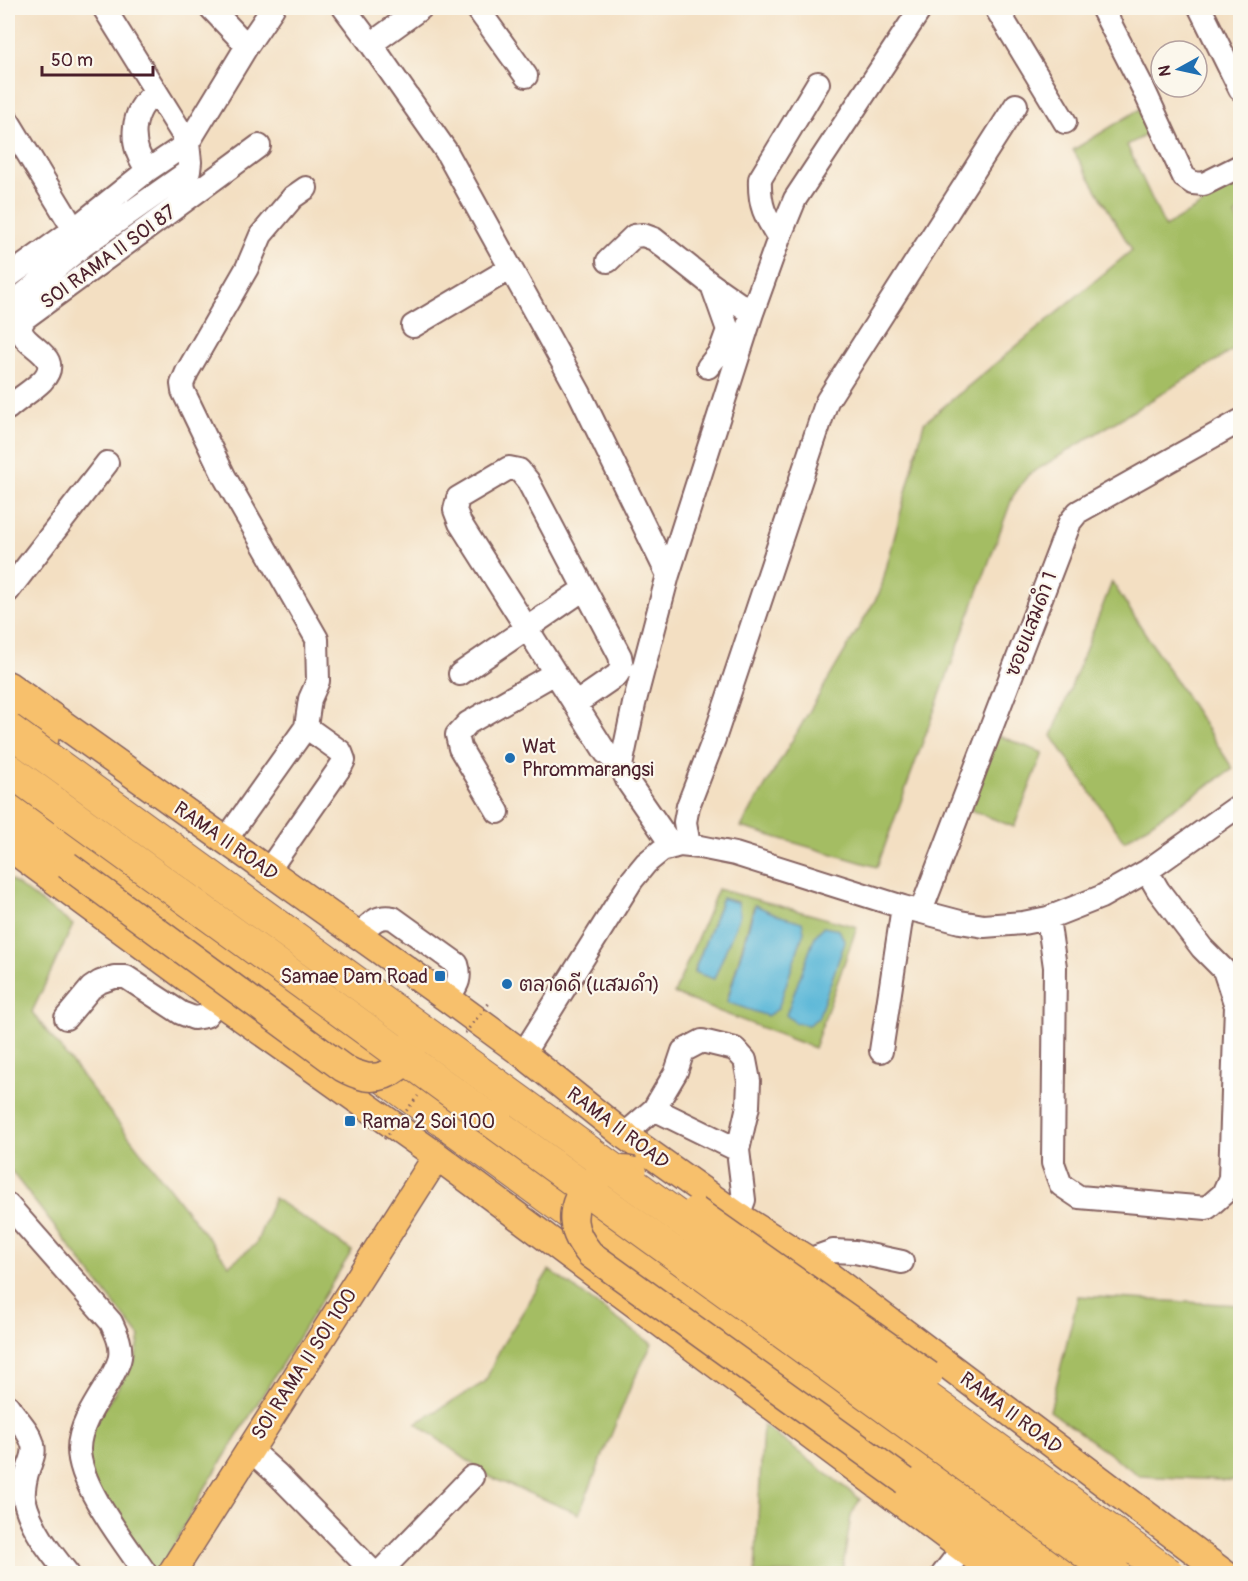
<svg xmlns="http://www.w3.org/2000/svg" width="1248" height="1581" viewBox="0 0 1248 1581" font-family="Pangolin,'Playpen Sans Thai',sans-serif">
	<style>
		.green { fill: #a4bd63; stroke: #776e47; stroke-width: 1.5; fill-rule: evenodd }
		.water { fill: #5ab7d8; stroke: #526b82; stroke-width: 1.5 }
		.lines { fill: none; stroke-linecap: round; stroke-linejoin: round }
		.minor-casing { stroke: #856260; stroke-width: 26 }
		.major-casing { stroke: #856260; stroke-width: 30 }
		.highway-casing { stroke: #856260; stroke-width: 34 }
		.minor { stroke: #fff; stroke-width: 22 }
		.major { stroke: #f7c06c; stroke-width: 27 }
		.highway { stroke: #f7c06c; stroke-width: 32 }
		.major-bridge-casing { stroke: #856260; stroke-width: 30; stroke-linecap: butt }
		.highway-bridge-casing { stroke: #856260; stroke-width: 34; stroke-linecap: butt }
		.path-bridge { stroke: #856260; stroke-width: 3; stroke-dasharray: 1.5 4.5; stroke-linecap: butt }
		.major-bridge { stroke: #f7c06c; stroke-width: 27 }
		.highway-bridge { stroke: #f7c06c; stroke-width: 32 }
		.poi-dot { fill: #1f6fb2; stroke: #fbf7ec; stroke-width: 2 }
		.labels { text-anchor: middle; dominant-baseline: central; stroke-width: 4.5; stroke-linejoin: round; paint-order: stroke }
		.street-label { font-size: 20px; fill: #4a1f2b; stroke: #fbf7ec }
		.poi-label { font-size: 20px; fill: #4a1f2b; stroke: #fbf7ec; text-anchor: start }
	</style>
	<rect width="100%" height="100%" fill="#fbf7ec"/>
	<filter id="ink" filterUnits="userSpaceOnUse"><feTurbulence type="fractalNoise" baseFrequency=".0167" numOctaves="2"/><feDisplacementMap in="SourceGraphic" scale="12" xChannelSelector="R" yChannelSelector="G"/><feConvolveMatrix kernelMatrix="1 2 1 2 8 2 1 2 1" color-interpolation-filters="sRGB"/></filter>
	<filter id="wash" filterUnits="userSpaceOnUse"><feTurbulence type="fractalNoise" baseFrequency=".008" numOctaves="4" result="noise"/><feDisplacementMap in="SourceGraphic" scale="24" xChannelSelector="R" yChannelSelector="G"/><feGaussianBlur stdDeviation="1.35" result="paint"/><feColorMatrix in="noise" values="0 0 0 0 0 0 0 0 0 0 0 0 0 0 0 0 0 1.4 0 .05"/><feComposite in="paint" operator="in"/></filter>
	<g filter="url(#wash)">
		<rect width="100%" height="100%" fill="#f3dfc2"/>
		<path class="green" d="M1143,107l11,24 -27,14 38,82 46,-28 -4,-9 33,-15v37l-5,3 5,11v120l-212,129 -15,21 -136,371 -136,-40 139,-235 44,-169 208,-173 -59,-100z
			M1112,582l121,187 -109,72 -72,-105z
			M997,735l46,18 -29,74 -43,-17z
			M8,878l65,47 -41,87 197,253 27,-21 18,-46 78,53 -150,242 -36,67 -10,13h-26l-59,-123 2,-28 22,1 40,-62 5,-24 -132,-170z
			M718,889l139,38 -43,121 -140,-54zM722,899l16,3 -44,70v-1zM754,905l23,10 -50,86z
			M549,1270l103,74 -21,42 -52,128 -89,-37 -74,-54 69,-41 16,-35z
			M1078,1296l162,9v176l-100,-5 -90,-65z
			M763,1425l97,74 -9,17 -9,57h-87z"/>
		<path class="water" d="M722,898l16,5 2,12 -26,64 -20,-7z
			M755,905l22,10 25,7 2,9 -26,78 -11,7 -40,-14z
			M823,927l16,3 6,12 -27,76 -10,7 -12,-2 -10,-8 29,-79z"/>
	</g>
	<g filter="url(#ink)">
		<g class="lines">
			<g class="minor-casing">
				<path id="minor" d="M211,8l36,38
					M344,8l27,36 75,107 133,241 89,183
					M477,8l49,68
					M996,8l69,114
					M1102,8l41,80 41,89 9,6 11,1 36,-18
					M1200,8l40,81
					M371,44l50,-36
					M8,121l73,120
					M148,170c-20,-25 -18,-59 8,-78
					M779,238c-14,-22 -20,-32 -19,-59l58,-96
					M608,261l26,-25 9,-1 11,4 58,46 40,28
					M8,277l65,-47 75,-60 40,-27 59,-97 26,-38
					M712,285l16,45 12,20
					M8,307l76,-62 105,-74 1,-9 -2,-19 -84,-135
					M413,326l98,-58
					M708,367l12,-15 8,-22
					M8,408c10,-9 24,-17 34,-27 25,-27 -23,-34 -21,-54 0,-4 3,-6 4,-9l234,-172
					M8,591l99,-128
					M460,674l124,-85
					M575,704l42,-29 5,-8 -2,-11 -92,-175 -9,-11 -10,-2 -51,30 -3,12 5,13 146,230 15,13
					M498,812l-38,-64 -3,-13 11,-12 87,-50
					M225,841l81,-114 4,-28 8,-18 -1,-42 -93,-163 -41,-85 -1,-7 5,-12 60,-104 14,-33 32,-38 13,-9
					M689,846l-4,-24 3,-16 26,-67 113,-338 189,-296
					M673,847l-45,-65 -7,-16 13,-62 34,-129 84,-262 27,-75 16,-39 126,-191
					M268,871l73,-105 3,-6 -3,-8 -35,-25
					M921,911l149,-389 8,-10 162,-91
					M1048,918l7,49 -2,196 8,22 18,12 128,11 16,-14 7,-16 6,-172 -12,-36 -22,-22 -44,-58 -11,-19
					M358,936c12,-11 18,-22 35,-18l64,46c5,16 -1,22 -9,35
					M66,1018l25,-30 9,-6 14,-5h12l55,36 13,5 12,-2 12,-15
					M881,1051l22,-144
					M523,1054l109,-174 14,-17 16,-13 18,-5 20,2 35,7 168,53 57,15 24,4 39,-3 25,-5 53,-21 46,-26 93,-66
					M654,1109l84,41
					M624,1135l30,-26 22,-37 7,-21 19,-10 33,8 10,11 4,21 -1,25 -10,44 6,50 -6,16
					M8,1205l103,117c5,11 11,22 9,35 -1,7 -6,15 -9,21 -12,20 -32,47 -32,71 0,37 46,94 67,125
					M808,1260l25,-9 22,1 47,10
					M8,1406c8,12 22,25 25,39 2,8 -1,14 -4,22 -3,8 -6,22 -5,31 6,29 26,54 44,76
					M249,1449l28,25 98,100
					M378,1574l94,-97
					M943,1574l20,-26"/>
			</g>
			<g class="major-casing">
				<path id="major" d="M8,685l440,314 75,55 101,81 114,81 70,44 417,314
					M8,709l37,29
					M8,821l59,44
					M8,846l210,155 219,155 560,418
					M905,1481l125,93
					M171,1574l266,-418"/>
			</g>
			<g class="highway-casing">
				<path id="highway" d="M8,802l912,668 143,104"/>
			</g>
			<use href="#minor" class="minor"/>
			<use href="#major" class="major"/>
			<use href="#highway" class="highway"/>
			<g class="major-bridge-casing">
				<path id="major-bridge" d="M67,865l276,203c7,4 14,7 23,9 23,3 45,-15 48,-37
					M633,1171c-31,-8 -61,19 -59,50 1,13 8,23 16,33l315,227
					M695,1210l234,165"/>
			</g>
			<g class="highway-bridge-casing">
				<path id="highway-bridge" d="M8,729l1161,845
					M8,769l1107,805"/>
			</g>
			<path class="path-bridge" d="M465,1033l25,-31
				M384,1139l34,-43"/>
			<use href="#major-bridge" class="major-bridge"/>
			<use href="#highway-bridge" class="highway-bridge"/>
		</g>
	</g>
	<g class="poi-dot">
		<circle cx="510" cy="758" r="6"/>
		<rect x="434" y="970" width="12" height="12" rx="3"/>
		<circle cx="507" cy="984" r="6"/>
		<rect x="344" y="1115" width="12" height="12" rx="3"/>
	</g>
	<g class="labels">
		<g class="street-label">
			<text transform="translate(108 257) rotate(-36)">SOI RAMA II SOI 87</text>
			<text transform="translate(1031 624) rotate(-69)">ซอยแสมดำ 1</text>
			<text transform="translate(226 841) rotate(35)">RAMA II ROAD</text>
			<text transform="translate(618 1128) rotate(37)">RAMA II ROAD</text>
			<text transform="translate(304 1364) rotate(-57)">SOI RAMA II SOI 100</text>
			<text transform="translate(1011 1413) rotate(37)">RAMA II ROAD</text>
		</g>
		<g class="poi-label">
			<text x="522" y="746">Wat<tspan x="522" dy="23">Phrommarangsi</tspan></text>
			<text x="428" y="976" text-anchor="end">Samae Dam Road</text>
			<text x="519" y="984">ตลาดดี (แสมดำ)</text>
			<text x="362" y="1121">Rama 2 Soi 100</text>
		</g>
	</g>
	<rect width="1248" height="1581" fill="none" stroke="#fbf7ec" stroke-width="30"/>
	<g transform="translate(1179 69) rotate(262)"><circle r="28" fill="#fbf7ec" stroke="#b4a19f" stroke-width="1.5"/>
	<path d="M0-4.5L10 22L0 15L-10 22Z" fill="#1f6fb2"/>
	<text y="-9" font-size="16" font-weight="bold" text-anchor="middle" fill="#4a1f2b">N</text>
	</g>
	<path d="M42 66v9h111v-9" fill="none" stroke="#4a1f2b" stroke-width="3"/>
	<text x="51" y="66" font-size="18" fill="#4a1f2b" stroke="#fbf7ec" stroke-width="4.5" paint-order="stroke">50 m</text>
</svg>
